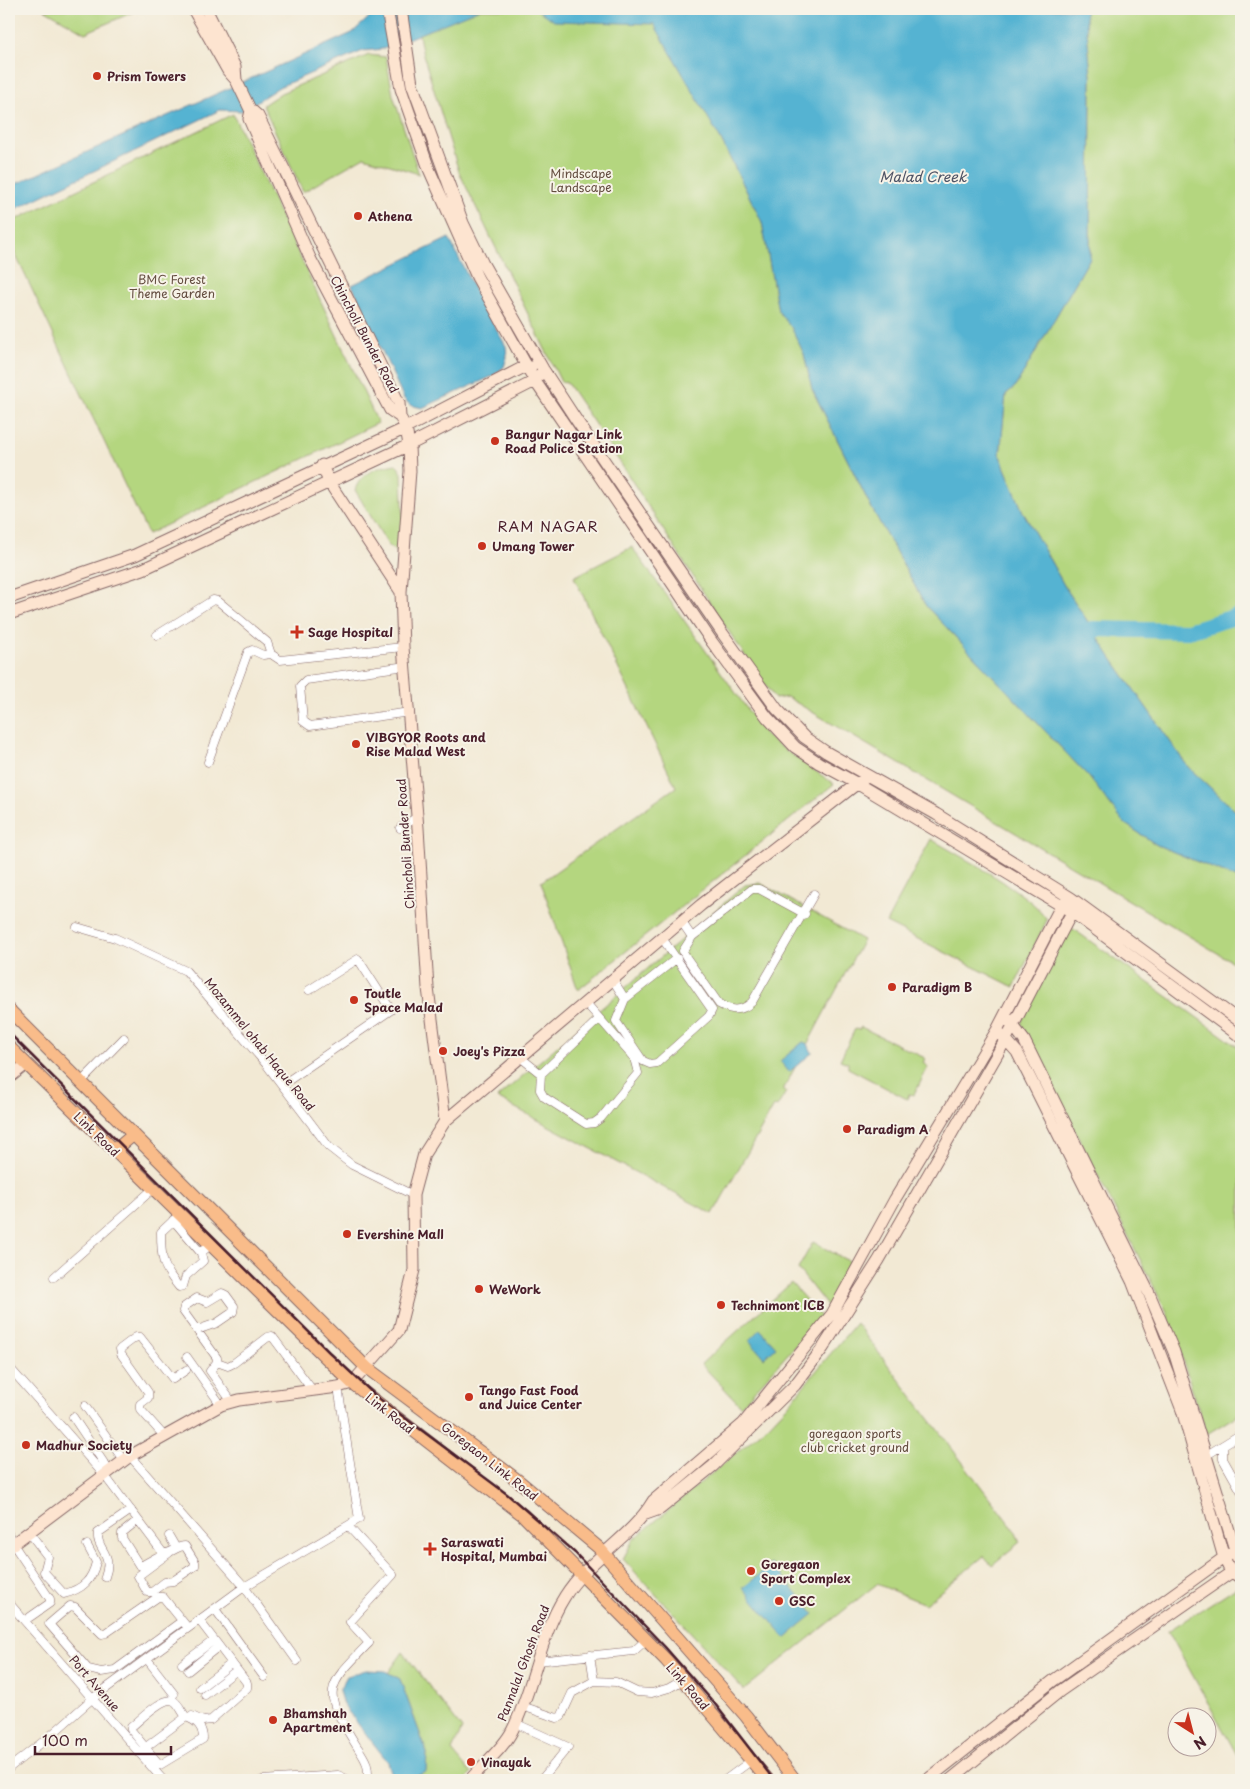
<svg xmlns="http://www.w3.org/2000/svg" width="1250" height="1789" viewBox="0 0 1250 1789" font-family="'Playpen Sans',sans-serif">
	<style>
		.green { fill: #b4d67f; stroke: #7f7a55 }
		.water { fill: #54b3d2; stroke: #4f697e }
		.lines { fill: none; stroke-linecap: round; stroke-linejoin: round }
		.river { stroke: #54b3d2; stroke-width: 16 }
		.street-casing { stroke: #856666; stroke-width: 9 }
		.secondary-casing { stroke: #856666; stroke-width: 13 }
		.primary-casing { stroke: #856666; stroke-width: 14 }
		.street { stroke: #fff; stroke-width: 8 }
		.secondary { stroke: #fde4d0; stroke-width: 11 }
		.primary { stroke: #f9bc8a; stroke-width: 12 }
		.rail { stroke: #4a1f2b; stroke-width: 2.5 }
		.poi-dot { fill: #c8321e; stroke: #f7f3e8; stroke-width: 2 }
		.labels { text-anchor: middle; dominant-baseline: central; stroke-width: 4; stroke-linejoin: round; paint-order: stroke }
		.poi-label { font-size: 12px; font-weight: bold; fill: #4a1f2b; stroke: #f7f3e8; text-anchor: start }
		.park-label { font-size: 12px; fill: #644d40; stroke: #f7f3e8 }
		.street-label { font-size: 12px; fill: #4a1f2b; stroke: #f7f3e8 }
		.water-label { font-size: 14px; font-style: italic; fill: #4e5365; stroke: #f7f3e8 }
		.neighbourhood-label { font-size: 14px; letter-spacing: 1px; fill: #4a1f2b; stroke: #f7f3e8 }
	</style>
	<rect width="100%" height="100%" fill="#f7f3e8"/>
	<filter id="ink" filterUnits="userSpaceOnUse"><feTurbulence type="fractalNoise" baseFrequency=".02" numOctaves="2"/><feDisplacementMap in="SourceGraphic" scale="10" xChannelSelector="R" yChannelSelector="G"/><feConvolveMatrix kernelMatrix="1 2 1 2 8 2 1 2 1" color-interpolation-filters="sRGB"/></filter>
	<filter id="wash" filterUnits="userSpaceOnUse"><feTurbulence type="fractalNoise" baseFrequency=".0096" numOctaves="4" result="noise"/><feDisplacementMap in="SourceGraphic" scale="20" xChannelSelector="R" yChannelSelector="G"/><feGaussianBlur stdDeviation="1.12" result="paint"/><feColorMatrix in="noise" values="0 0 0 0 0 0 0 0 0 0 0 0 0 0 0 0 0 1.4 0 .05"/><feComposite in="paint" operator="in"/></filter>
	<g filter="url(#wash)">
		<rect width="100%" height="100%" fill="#f2e9d4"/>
		<path class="green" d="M44,9h96l-55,24z
			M414,9h233l74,131 41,82 16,89 13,15 13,28 8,35 58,116 56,101 163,171 35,46 33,22 84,35v87l-454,-270 -12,2c-73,-103 -136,-212 -208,-316l-6,-1 -102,-210 -37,-121z
			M1085,9h156v807l-53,-49 -77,-110 -46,-70 -42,-75 -23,-56 6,-62 9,-7 75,-129 1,-182z
			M369,55l17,2 7,38 26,79 -55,-17 -61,35 -40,-87 18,-12z
			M233,114l145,309 -230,111 -139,-293v-18z
			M396,464l6,9 2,63 -3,10 -5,6 -8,-7 -33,-55c6,-18 23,-23 41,-26z
			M632,547l135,190 67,47 -256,206 -37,-108 135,-95 -102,-210z
			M931,839c28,17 103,56 116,81l-33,67 -128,-64z
			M760,883l103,57 -80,150 3,2 -9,15 -3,-1 -61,108 -216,-116 248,-213z
			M1069,926l172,123v364l-34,21 -40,-121 -146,-290z
			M861,1027l64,31 -2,5 5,4 -14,28 -5,-1 -2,5 -59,-31v-5l-8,-3 15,-31 4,1z
			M813,1242l39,21 -25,43 -29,-37z
			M791,1283l30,34 -80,89 -40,-42z
			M856,1323l159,208 5,11 -28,23 -8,-9 -59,48 -48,-20 -133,106 -121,-131 10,-19 136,-115 19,-20z
			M1238,1586l3,6v170l-73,-131z
			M403,1652l59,77 -10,22 19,23 -6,6h-49l-1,-3 11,-5 1,-19 -27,-74 -12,-6z"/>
		<path class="water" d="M404,9h76l-97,40 -20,2 -84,36 -37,24 -22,-1 -211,102v-25l343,-154 23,-21z
			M536,9h549l6,67 -1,182 -75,129 -9,7 -6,62 23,56 42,75 46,70 77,110 53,49v64l-84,-35 -33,-22 -35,-46 -163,-171 -56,-101 -58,-116 -8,-35 -13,-27 -13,-16 -16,-89 -41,-82 -67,-116 -100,-3z
			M449,238l32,65 25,43 1,11 -3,10 -11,9 -71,32 -12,-3 -6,-6 -52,-114z
			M803,1042l5,2 4,9 -23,19 -9,-11z
			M760,1329l16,18 -12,11 -15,-18z
			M772,1564l42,50 -29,24 -42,-50z
			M366,1670l19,1 15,8 27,74 -1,19 -18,8h-15l-5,-18 -45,-57 -4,-14 8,-15z"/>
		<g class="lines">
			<path class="river" d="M1092,629l96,2 53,-16"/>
		</g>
	</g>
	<g filter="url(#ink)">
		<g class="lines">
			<g class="street-casing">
				<path id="street" d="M157,635l56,-35 5,1 49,41 4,12 9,6 123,-13
					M406,666l-100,14 -6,6 3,35 7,5 100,-14
					M208,762l40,-110 4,-2 11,5 8,-1
					M400,828l17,-11
					M681,921l11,16 -9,14 3,6 33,47c13,7 22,8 33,-2l62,-108
					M77,927l38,11 71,33 80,93 63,83 23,18 61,30
					M692,937l60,-48h7l46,25
					M613,980l12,19 -9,22 27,40 7,3 7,-1 52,-47 3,-6 -50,-72
					M625,999l52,-41
					M520,1057l21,17 -1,16 4,7 42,27 8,-1 7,-5 37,-45 -4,-15 -48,-55
					M541,1074l58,-55
					M81,1082l43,-44
					M282,1085l109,-75 -33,-51 -49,31
					M179,1215l-18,17c0,26 1,35 18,55l4,-1 3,-10 17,-15 -2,-8 9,-8
					M173,1220l28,33
					M54,1277l99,-88
					M197,1330l20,-7 16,-11 1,-6 -8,-11 -4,-2 -15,9 -10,-4 -13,9 -1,4 34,47v4l-7,9 22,31
					M187,1357l34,48
					M217,1362l11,4 6,-3 34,-26 4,-1 41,55
					M9,1367l96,109 58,77c9,1 13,-7 22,-7l10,16v4l-22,15 -8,1 -13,10h-5l-9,-16 31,-23
					M85,1406l39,55
					M73,1417l37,55
					M164,1436l-24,-27v-5l8,-6v-6l-27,-38 -1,-5 16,-12h4l33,42 13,-9
					M1223,1447v12l18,32
					M130,1456l113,129 54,76
					M1202,1458l39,-24
					M138,1520l-16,13v5l17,27 2,1 16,-9
					M348,1526l45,49 -43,47 19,21c-45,46 -47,47 -13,102 9,14 13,18 12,35
					M29,1532l19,25 -4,15 20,22c19,-5 28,-14 32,-32l-9,-17
					M9,1535l4,9 37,55v4l-20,14
					M169,1536l7,12
					M105,1577c9,-25 -9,-27 -7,-44l33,-23
					M9,1603l154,177
					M215,1609l49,68
					M182,1621l-67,49 -14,2 -13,-3 -39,-45 21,-18 5,1 27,27 4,-1 52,-36h5l25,31
					M590,1655l4,26 22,1 21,10 15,1 17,-5 14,-8
					M147,1659l27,35
					M537,1661l97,-10 13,-12
					M182,1664l32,-24
					M188,1671l31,-25
					M200,1688l32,-25
					M205,1695l32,-25
					M522,1706l35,12 4,-1 11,-24 22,-12
					M192,1716l11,5 8,-1 36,-32v-5l-48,-63
					M515,1723l53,24 -27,33
					M139,1752l7,-5 40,-30c11,4 17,10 17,22l-43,26 -29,-35v-3c8,-6 33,-32 43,-26 5,3 8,11 12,16
					M9,1768l40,-31 44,-39 151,-111 115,-68 -21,-132
					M262,1780l76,-5 11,5
					M725,1780l27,-20"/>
			</g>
			<g class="secondary-casing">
				<path id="secondary" d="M193,9l35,62 8,9 14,29 8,7 141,287 1,14 6,11 3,17 1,26 -9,121 2,55 15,181 10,160 17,133
					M206,9l29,58 1,13
					M387,9l14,80 28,80 48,108 58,104 177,261 55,75 28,30 24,16 39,21 214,128 169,125
					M401,9l11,75 51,139 20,41 60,105 34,52 146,213 54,75 27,28 22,15 110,62 135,84 170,124
					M251,111l-2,8 61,139 80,152 10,7
					M322,465l7,17 72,110
					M9,598l126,-43 271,-127 120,-62 5,1
					M9,614l134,-45 266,-124 126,-64 4,-6
					M997,1030l20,22 115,229 50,129 42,148 7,14 9,5v-11l-66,-214 -26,-61 -124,-251 -19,-25
					M9,1078l16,-13
					M646,1514l14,-5 53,-43 82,-81 28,-37 56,-88 127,-221 66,-127 -1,-5
					M9,1547l121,-91 91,-51 18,-5 99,-13 14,-4 47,-53 15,-60 -1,-75 11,-41 21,-33 256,-216 162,-126
					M470,1780c13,-16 33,-31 42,-49 22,-43 27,-94 53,-135 23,-37 66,-58 88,-95l90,-77 89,-110 63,-115 102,-169 64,-124 5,-4
					M927,1780l127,-100 175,-126
					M950,1780l110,-89 176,-122"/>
			</g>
			<g class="primary-casing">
				<path id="primary" d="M9,1010l358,358 153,114 79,66 147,168 49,64
					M9,1047l343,336 171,132 143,145 102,120
					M114,1151l19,-16"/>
			</g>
			<use href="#street" class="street"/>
			<use href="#secondary" class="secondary"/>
			<use href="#primary" class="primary"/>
			<path class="rail" d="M9,1033l320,319 48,45 130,97 68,59 90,94 50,57 59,76"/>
		</g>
	</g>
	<g class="poi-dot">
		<circle cx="97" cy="76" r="5"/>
		<circle cx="358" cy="216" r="5"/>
		<circle cx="495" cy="441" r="5"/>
		<circle cx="482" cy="546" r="5"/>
		<path d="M294.5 624.5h5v5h5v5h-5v5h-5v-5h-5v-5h5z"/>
		<circle cx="356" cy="744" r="5"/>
		<circle cx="892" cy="987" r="5"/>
		<circle cx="354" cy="1000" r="5"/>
		<circle cx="443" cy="1051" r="5"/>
		<circle cx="847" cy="1129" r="5"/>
		<circle cx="347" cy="1234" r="5"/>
		<circle cx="479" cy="1289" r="5"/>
		<circle cx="721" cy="1305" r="5"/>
		<circle cx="469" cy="1397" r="5"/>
		<circle cx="26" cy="1445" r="5"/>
		<path d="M427.5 1541.5h5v5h5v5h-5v5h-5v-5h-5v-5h5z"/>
		<circle cx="751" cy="1571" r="5"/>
		<circle cx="779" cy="1601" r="5"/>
		<circle cx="273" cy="1720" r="5"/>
		<circle cx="471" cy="1762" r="5"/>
	</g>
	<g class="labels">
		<g class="poi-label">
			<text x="107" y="76">Prism Towers</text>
			<text x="368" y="216">Athena</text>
			<text x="505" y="434">Bangur Nagar Link<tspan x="505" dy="14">Road Police Station</tspan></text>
			<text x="492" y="546">Umang Tower</text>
			<text x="308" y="632">Sage Hospital</text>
			<text x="366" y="737">VIBGYOR Roots and<tspan x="366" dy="14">Rise Malad West</tspan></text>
			<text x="902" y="987">Paradigm B</text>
			<text x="364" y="993">Toutle<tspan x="364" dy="14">Space Malad</tspan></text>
			<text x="453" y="1051">Joey's Pizza</text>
			<text x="857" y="1129">Paradigm A</text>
			<text x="357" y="1234">Evershine Mall</text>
			<text x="489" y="1289">WeWork</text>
			<text x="731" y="1305">Technimont ICB</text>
			<text x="479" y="1390">Tango Fast Food<tspan x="479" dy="14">and Juice Center</tspan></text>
			<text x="36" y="1445">Madhur Society</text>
			<text x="441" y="1542">Saraswati<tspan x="441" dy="14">Hospital, Mumbai</tspan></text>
			<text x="761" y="1564">Goregaon<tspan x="761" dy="14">Sport Complex</tspan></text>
			<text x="789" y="1601">GSC</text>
			<text x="283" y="1713">Bhamshah<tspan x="283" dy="14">Apartment</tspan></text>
			<text x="481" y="1762">Vinayak</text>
		</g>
		<g class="park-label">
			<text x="581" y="173">Mindscape<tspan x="581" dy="14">Landscape</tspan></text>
			<text x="172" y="279">BMC Forest<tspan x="172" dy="14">Theme Garden</tspan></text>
			<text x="855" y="1433">goregaon sports<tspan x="855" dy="14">club cricket ground</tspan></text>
		</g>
		<g class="street-label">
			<text transform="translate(365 334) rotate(62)">Chincholi Bunder Road</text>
			<text transform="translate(405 844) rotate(-94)">Chincholi Bunder Road</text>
			<text transform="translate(260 1044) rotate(51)">Mozammel ohab Haque Road</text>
			<text transform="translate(97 1134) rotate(44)">Link Road</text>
			<text transform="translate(390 1413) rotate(38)">Link Road</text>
			<text transform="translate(490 1461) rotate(38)">Goregaon Link Road</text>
			<text transform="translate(523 1663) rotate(-69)">Pannalal Ghosh Road</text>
			<text transform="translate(95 1683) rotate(49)">Port Avenue</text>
			<text transform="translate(688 1686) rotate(49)">Link Road</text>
		</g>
		<g class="water-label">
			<text x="923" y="176">Malad Creek</text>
		</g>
		<g class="neighbourhood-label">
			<text x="548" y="526">RAM NAGAR</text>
		</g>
	</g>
	<rect width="1250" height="1789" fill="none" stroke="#f7f3e8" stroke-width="30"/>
	<g transform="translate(1192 1732) rotate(144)"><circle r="24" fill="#f7f3e8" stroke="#b29e9c"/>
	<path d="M0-4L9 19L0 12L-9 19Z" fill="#c8321e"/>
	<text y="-8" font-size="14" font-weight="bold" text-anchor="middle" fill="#4a1f2b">N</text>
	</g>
	<path d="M35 1746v8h136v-8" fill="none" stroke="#4a1f2b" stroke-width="2.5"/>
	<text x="42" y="1746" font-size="15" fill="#4a1f2b" stroke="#f7f3e8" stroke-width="4" paint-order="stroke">100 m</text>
</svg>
